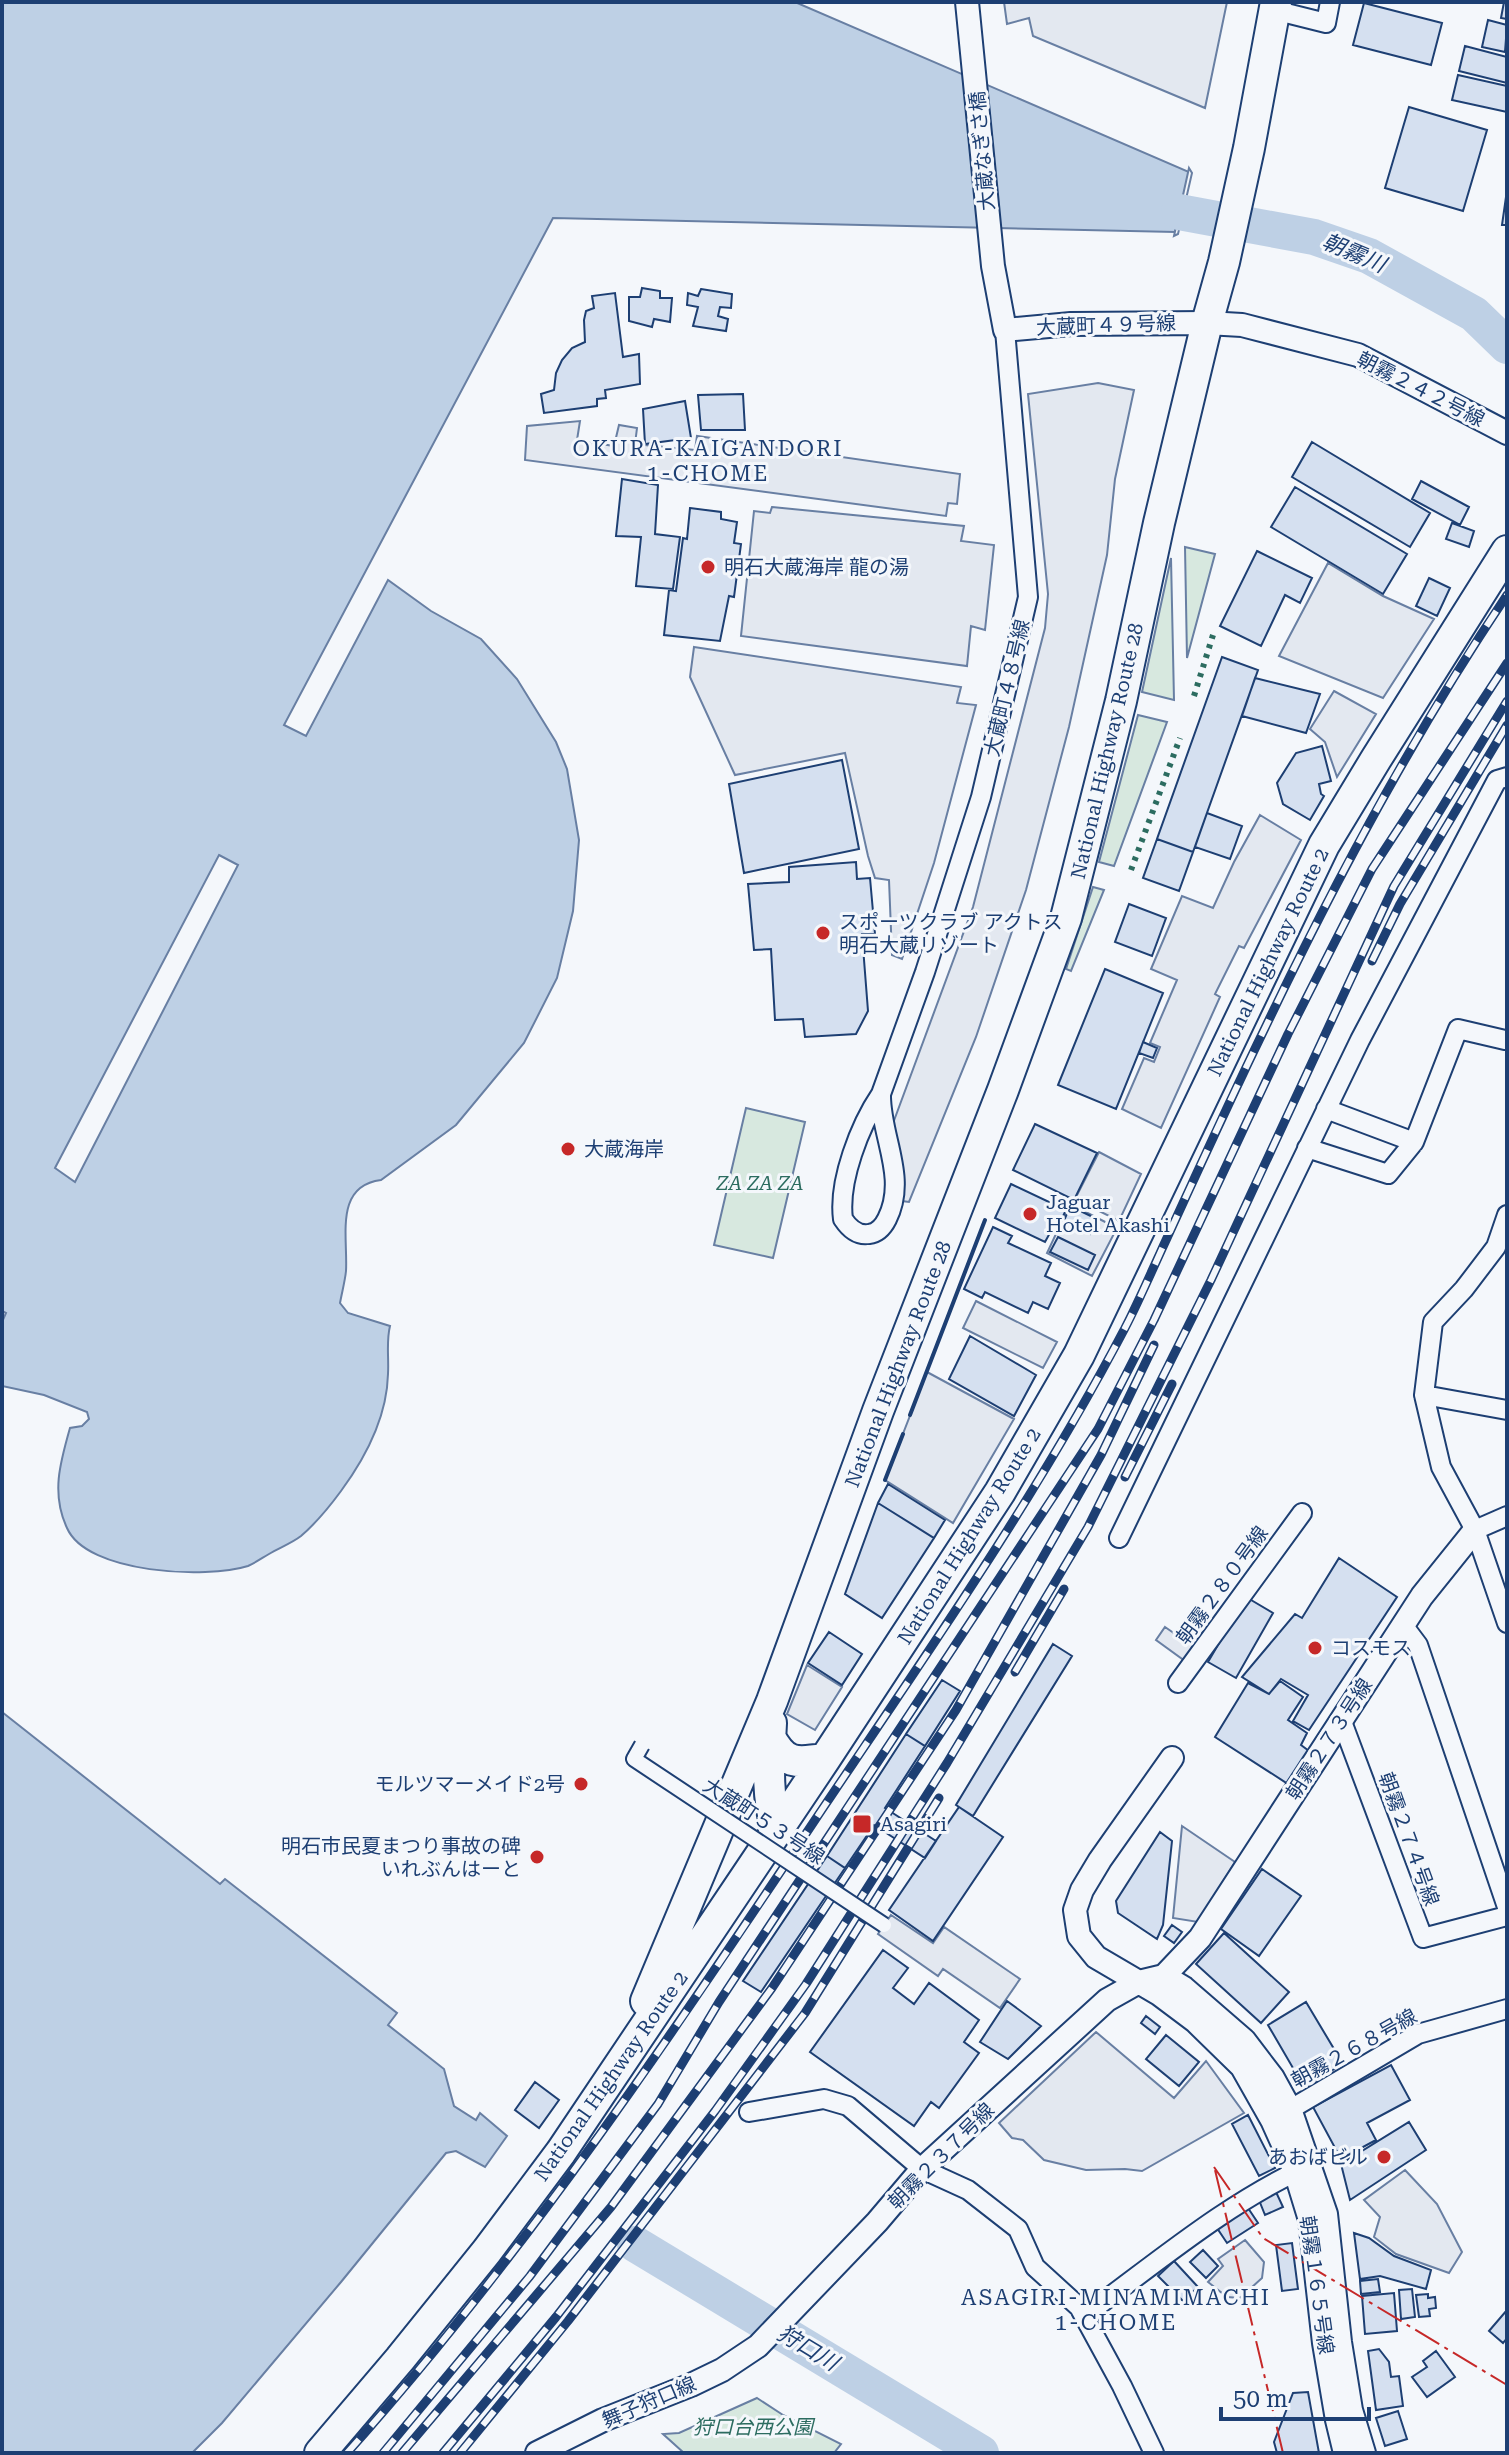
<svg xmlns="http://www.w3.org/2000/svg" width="1509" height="2455" viewBox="0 0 1509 2455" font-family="'Roboto Serif','Noto Sans JP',serif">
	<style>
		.green { fill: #d7e8df; stroke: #687fa3; stroke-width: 2 }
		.parking { fill: #e3e8f0; stroke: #687fa3; stroke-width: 2 }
		.water { fill: #bed0e5; stroke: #687fa3; stroke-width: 2; fill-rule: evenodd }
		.pier { fill: #f4f7fb; stroke: #687fa3; stroke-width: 2 }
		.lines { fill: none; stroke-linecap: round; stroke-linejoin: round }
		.river { stroke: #bed0e5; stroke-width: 36 }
		.building { fill: #d5e0f0; stroke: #1d3f73; stroke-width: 2 }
		.minor-casing { stroke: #1d3f73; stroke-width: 22 }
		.tertiary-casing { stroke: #1d3f73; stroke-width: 26 }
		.trunk-casing { stroke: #1d3f73; stroke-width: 34 }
		.minor { stroke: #f4f7fb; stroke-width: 18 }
		.tertiary { stroke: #f4f7fb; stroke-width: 22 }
		.trunk { stroke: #f4f7fb; stroke-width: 30 }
		.rail-casing { stroke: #1d3f73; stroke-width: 9 }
		.rail { stroke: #f4f7fb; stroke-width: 6; stroke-dasharray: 18; stroke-linecap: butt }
		.pedestrian-bridge-casing { stroke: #1d3f73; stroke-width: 18; stroke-linecap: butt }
		.pedestrian-bridge { stroke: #f4f7fb; stroke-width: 14 }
		.hedge { stroke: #2c6c60; stroke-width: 6; stroke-dasharray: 4 6; stroke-linecap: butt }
		.wall { stroke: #1d3f73; stroke-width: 4 }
		.power { stroke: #c62828; stroke-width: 2; stroke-dasharray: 28 6 4 6; stroke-linecap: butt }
		.poi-dot { fill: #c62828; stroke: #f4f7fb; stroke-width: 3 }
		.labels { text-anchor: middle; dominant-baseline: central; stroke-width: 6; stroke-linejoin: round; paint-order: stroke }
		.street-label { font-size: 20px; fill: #1d3f73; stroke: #f4f7fb }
		.poi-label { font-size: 20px; fill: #1d3f73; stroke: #f4f7fb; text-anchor: start }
		.park-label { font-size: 20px; font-style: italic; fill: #2c6c60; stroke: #f4f7fb }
		.water-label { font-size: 22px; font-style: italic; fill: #1d3f73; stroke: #f4f7fb }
		.neighbourhood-label { font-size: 22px; letter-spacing: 2px; fill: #1d3f73; stroke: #f4f7fb }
	</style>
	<rect width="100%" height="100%" fill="#f4f7fb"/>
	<path class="green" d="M1185,547l30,7 -28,104z
		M1171,558l3,142 -32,-8z
		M1138,715l29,7 -53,144 -15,-4z
		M1093,887l11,3 -33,81 -5,-2z
		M746,1108l59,14 -32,136 -59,-13z
		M757,2398l26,17 58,29 -7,9h-150l-21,-19 16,-1z"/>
	<path class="parking" d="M1004,2h223l-22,106 -172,-72 -4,-18 -22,6z
		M1098,383l36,7 -19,89 -8,76 -38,172 -43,163 -50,147 -67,165 -7,-1 -10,-75 81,-219 72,-279 3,-34 -20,-200z
		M580,421l-3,19 37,6 5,-21 18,3 -2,16 60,6 2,-14 263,38 -3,30 -9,-1 -2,13 -421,-56 2,-34z
		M772,507l192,19 -3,15 33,4 -9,85 -14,-4 -4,40 -226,-30 13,-125 16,2z
		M1328,563l55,33 51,23 -51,79 -104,-42z
		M694,647l267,40 -4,16 19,2 -42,158 -32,96 -10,-4 -3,-75 -14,-2 -7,-22 -23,-103 -110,22 -45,-98z
		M1334,691l42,23 -39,63 -12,-35 -15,-13z
		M1260,815l41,25 -57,108 -5,-2 -24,48 5,3 -59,131 -39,-19 22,-51 10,4 6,-15 -10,-4 27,-63 -26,-11 31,-73 31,12 21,-46z
		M1099,1152l42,22 -22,47 -44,-22z
		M1070,1204l47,24 -25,48 -45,-23z
		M976,1301l81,41 -14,26 -80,-40z
		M927,1372l87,47 -61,104 -68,-43z
		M1165,1627l29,20 -9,14 -29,-21z
		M807,1665l35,22 -27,43 -28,-16z
		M1182,1826l53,36 -37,60 -25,-4z
		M891,1915l42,28 11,-16 76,52 -20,29 -57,-39 -5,7 -60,-42z
		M1096,2032l78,66 32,-37 38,52 -102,58 -17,-2 -39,1 -42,-10 -21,-20 -11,-2 -13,-15z
		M1405,2170l32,34 25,48 -13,21 -53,-19 -22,-17 6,-20 -16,-17z
		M1245,2240l19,22 -2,16 -22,20 -13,-1 -19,-15 15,-16 -5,-7z"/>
	<path class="water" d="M2,2h793l394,170 -14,60 -622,-14 -269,507 22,11 82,-156 43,31 50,28 36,40 39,63 11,27 12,71 -6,71 -16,67 -33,65 -68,82 -75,55c-47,6 -33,57 -35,91 -1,10 -4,21 -6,32l8,10 42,13c-4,16 -1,31 -2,48 -1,42 -22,83 -47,117 -11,15 -26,33 -40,45 -9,7 -22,12 -32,18 -7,4 -14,9 -21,12 -41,13 -161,8 -181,-38 -16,-34 -7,-65 3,-100l12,-2 7,-7 -2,-7 -43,-17 -42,-9v-64l4,-9 -4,-2zM219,855l19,10 -163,317 -20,-14z
		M2,1712l218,172 5,-5 172,134 -9,12 56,44 10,37 22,14 4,-7 27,23 -22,31 -29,-16 -10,2 -105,129 -119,141 -30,30h-190z"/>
	<path class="pier" d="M1189,168l3,5 -14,61 -4,2z"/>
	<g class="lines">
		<path class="river" d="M1179,212l135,25 55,19 105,58 33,32
			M635,2244l346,209"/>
	</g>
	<path class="building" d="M1504,2h3v17l-6,-1z
		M1364,3l78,20 -11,42 -78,-20z
		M1488,20l19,5 -2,27 -23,-5z
		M1465,46l42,11v26l-48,-12z
		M1458,75l49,11v26l-55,-12z
		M1409,107l78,23 -24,81 -78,-23z
		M1507,190v35h-5z
		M642,288l18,3v7h12l-2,24 -16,-3 -2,8 -23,-6v-24h11z
		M701,289l31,5 -1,14 -11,-1 -2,9 10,3 -2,12 -33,-5 5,-19 -11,-2 1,-12 10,3z
		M615,293l8,64 16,-3 1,30 -35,6 1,8 -9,1v7l-53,7 -3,-19 13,-4 2,-17 6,-13 10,-12 13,-6 -1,-22 2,-9 8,-3 -2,-12z
		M743,394l2,36h-44l-3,-35z
		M685,401l6,37 -46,6 -2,-35z
		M1312,442l118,71 -20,34 -118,-70z
		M622,479l36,6 -3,49 25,3 -7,52 -37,-3 5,-49 -25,-1z
		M1421,481l48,26 -9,18 -48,-26z
		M1295,487l112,67 -24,40 -112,-67z
		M690,508l31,4v7l16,3 -3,21 7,1 -7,53 -5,-1 -9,45 -56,-6 5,-45 7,1 7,-53 4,1z
		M1452,523l22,8 -5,16 -23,-8z
		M1257,551l55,27 -12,25 -15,-8 -24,51 -41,-20z
		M1429,578l21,10 -13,28 -21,-10z
		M1222,657l36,13 -65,182 -36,-13z
		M1255,678l65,16 -14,39 -64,-17z
		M1322,746l9,35 -12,3 2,10 3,2 -14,24 -27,-16 -6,-21 19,-30z
		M842,760l17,89 -115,24 -15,-89z
		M1207,813l35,13 -12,33 -35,-12z
		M1157,839l36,13 -14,39 -36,-13z
		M856,862l1,17 13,-1 5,56h-13l6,77 -12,23 -51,3 -2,-18 -28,1 -4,-71 -17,1 -6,-66 41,-2v-15z
		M1129,904l37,14 -14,38 -37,-14z
		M1105,969l58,24 -47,116 -58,-24z
		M1143,1042l14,6 -4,10 -14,-5z
		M1035,1124l62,29 -23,47 -61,-30z
		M1011,1184l55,26 -11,23 -4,-2 -6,11 -50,-24z
		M1070,1206l27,13 -7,15 -26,-13z
		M993,1227l19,9 -4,7 43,20 -6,13 15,7 -12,26 -15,-7 -5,11 -43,-21 -3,6 -18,-9z
		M1058,1237l37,18 -7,15 -38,-18z
		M970,1336l66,39 -22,41 -65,-37z
		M888,1484l57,36 -11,18 -56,-35z
		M878,1503l56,35 -52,80 -37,-24z
		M1339,1558l58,39 -88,133 -16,-9 15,-26 -27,-16 -12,15 -27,-17 53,-63 7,4z
		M1246,1597l27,16 -37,65 -28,-16z
		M829,1632l33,22 -20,31 -34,-22z
		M1053,1644l19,12 -99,160 -17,-11z
		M942,1680l18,11 -35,55 -19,-12z
		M1280,1681l23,16 -15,23 19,13 -6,12 8,6 -21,33 -73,-47 33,-54 21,11z
		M906,1734l19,12 -40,62 51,33 -11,17 -51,-33 -29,43 -18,-12z
		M959,1807l44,30 -70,104 -44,-31z
		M1160,1832l12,9 -9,84 -6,14 -39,-26 -2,-12z
		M827,1856l18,12 -84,124 -18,-11z
		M1262,1869l39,27 -42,60 -38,-27z
		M1172,1925l10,7 -8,11 -10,-7z
		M1224,1933l65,59 -28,31 -65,-59z
		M883,1950l25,18 -15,20 21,16 15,-21 50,37 -15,22 15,11 -40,55 -8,-6 -17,24 -104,-74z
		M1007,2001l34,25 -33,33 -28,-17z
		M1306,2002l37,62 -39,23 -36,-62z
		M1146,2016l14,11 -5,7 -14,-11z
		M1166,2035l33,27 -20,24 -33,-27z
		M1391,2065l19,35 -43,23 9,17 -35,19 -28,-52z
		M535,2082l24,18 -20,28 -24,-18z
		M1248,2115l27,53 -16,8 -27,-52z
		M1409,2122l17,28 -76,50 -9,-36z
		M1276,2192l7,15 -18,8 -6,-15z
		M1248,2208l10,15 -31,20 -10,-15z
		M1354,2233l15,5 25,18 37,14 -5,19 -46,-13 -20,3z
		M1292,2243l6,46 -16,2 -6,-46z
		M1203,2250l15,16 -12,12 -16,-16z
		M1174,2261l24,26 -15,14 -25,-25z
		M1378,2279l2,13 -19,2 -1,-13z
		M1412,2289l3,28 -14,2 -2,-29z
		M1394,2293l3,38 -32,3 -3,-38z
		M1428,2294v4l7,-1 1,11 -7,1 1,7 -11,1 -3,-22z
		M1507,2310v28l-4,5 -14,-12z
		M1379,2349l10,13 2,15 8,-1 4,30 -27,4 -8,-59z
		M1436,2351l19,26 -28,20 -15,-20 15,-10 -4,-6z
		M1308,2392l11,61h-42l-3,-11 19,-49z
		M1398,2411l9,28 -22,7 -9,-28z"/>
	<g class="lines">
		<g class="minor-casing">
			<path id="minor" d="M1274,10l52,13 4,-21
				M881,1094c-1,42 27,83 6,125 -4,8 -9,14 -18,15 -12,2 -20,-6 -26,-15 -5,-38 17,-94 38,-125l44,-122 56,-175 47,-200 -23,-267
				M1326,1109l88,33 44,-113 47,11
				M1307,1148l81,26 26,-32
				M1507,1215l-11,32 -32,42 -31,33 -9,73 17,72 34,63 32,93
				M1424,1395l83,15
				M1475,1530l32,-14
				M1119,1538l241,-498 137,-260 10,-3
				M1403,1625l15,20 89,262
				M1178,1683l124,-170
				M1341,1719l82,219 84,-22
				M749,2112l75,-13 24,7 74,63 46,21 50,39 17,38 44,40 43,79 32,67
				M1279,2116l139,-82 89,-25
				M1086,2319l14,-15c66,-49 133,-104 208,-138"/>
		</g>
		<g class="tertiary-casing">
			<path id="tertiary" d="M967,2l26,264 12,64 66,-6 136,-1 35,2 116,30 149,78
				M1172,1758l-72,102 -18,30 -7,20 4,26 17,21 63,37 36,27 47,46 30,53 23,51 15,49 14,123 13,77 8,33
				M1164,1976l36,-38 222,-342 53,-66
				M1164,1976l20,12 60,52 29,38 17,31 36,105 14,128 11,68 13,43
				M537,2453l66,-33 88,-35 31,-15 36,-24 119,-124 45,-53 185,-169 32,-18 25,-6"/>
		</g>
		<g class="trunk-casing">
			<path id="trunk" d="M771,1723c-2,39 -5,70 6,109
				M770,1737c15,28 26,26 55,22
				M646,2001l126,-300 106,-290 125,-321 63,-172 55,-217 38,-178 48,-200 17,-61 25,-114 27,-146
				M320,2453l80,-94 87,-108 74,-99 264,-393 175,-267 79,-137 245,-510 52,-86 131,-208"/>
		</g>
		<use href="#minor" class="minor"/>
		<use href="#tertiary" class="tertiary"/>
		<use href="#trunk" class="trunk"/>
		<g class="rail-casing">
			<path id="rail" d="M1372,961l28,-57 107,-179
				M1125,1477l47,-93
				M1015,1672l49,-83
				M347,2453c178,-199 325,-418 472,-639 106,-158 217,-316 306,-486 15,-29 28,-60 42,-90 32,-70 64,-140 98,-210 71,-149 150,-296 242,-433
				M383,2453l147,-177 128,-172 61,-102 379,-573 56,-109 134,-286 84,-165 135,-206
				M402,2453l209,-246 161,-219 184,-278 145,-255 53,-110
				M443,2453l113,-136 159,-206 91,-127 141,-221 141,-236 123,-247 183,-394 113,-185
				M460,2453l108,-132 237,-308 134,-215"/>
		</g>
		<use href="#rail" class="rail"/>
		<g class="pedestrian-bridge-casing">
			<path id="pedestrian-bridge" d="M642,1745l-8,14 250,166"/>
		</g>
		<use href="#pedestrian-bridge" class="pedestrian-bridge"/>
		<path class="hedge" d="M1194,696l19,-61
			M1131,870l49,-132"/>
		<path class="wall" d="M910,1415l75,-195
			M885,1480l18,-46"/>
		<path class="power" d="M1214,2167l49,71 244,147
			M1215,2170l68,283"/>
	</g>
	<g class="poi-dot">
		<circle cx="708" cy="567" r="8"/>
		<circle cx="823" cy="933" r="8"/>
		<circle cx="568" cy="1149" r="8"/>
		<circle cx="1030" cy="1214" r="8"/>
		<circle cx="1315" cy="1648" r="8"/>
		<circle cx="581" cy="1784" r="8"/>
		<rect x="852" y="1814" width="20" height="20" rx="4"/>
		<circle cx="537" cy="1857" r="8"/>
		<circle cx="1384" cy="2157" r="8"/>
	</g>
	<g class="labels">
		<g class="street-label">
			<text transform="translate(982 151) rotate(-95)">大蔵なぎさ橋</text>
			<text transform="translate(1106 325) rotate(-2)">大蔵町４９号線</text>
			<text transform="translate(1421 389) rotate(27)">朝霧２４２号線</text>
			<text transform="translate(1007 688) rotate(-77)">大蔵町４８号線</text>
			<text transform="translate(1107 751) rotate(-77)">National Highway Route 28</text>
			<text transform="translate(1268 962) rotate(-64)">National Highway Route 2</text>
			<text transform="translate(898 1364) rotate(-69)">National Highway Route 28</text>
			<text transform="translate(969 1536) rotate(-58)">National Highway Route 2</text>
			<text transform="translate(1222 1585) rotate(-54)">朝霧２８０号線</text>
			<text transform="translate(1329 1739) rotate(-57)">朝霧２７３号線</text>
			<text transform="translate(764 1821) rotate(33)">大蔵町５３号線</text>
			<text transform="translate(1409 1839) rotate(70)">朝霧２７４号線</text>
			<text transform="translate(1354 2048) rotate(-29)">朝霧２６８号線</text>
			<text transform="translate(611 2076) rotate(-55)">National Highway Route 2</text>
			<text transform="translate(941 2156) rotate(-45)">朝霧２３７号線</text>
			<text transform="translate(1317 2285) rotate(82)">朝霧１６５号線</text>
			<text transform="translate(649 2402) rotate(-23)">舞子狩口線</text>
		</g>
		<g class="poi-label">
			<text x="724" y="567">明石大蔵海岸 龍の湯</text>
			<text x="839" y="922">スポーツクラブ アクトス<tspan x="839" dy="23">明石大蔵リゾート</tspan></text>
			<text x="584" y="1149">大蔵海岸</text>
			<text x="1046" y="1202">Jaguar<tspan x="1046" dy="23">Hotel Akashi</tspan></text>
			<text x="1331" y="1648">コスモス</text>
			<text x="565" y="1784" text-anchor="end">モルツマーメイド2号</text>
			<text x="880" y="1824">Asagiri</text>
			<text x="521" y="1846" text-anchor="end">明石市民夏まつり事故の碑<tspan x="521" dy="23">いれぶんはーと</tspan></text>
			<text x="1368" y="2157" text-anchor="end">あおばビル</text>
		</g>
		<g class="park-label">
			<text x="760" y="1183">ZA ZA ZA</text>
			<text x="753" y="2427">狩口台西公園</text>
		</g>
		<g class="water-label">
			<text transform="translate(1354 253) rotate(23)">朝霧川</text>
			<text transform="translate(808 2348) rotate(31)">狩口川</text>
		</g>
		<g class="neighbourhood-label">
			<text x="708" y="448">OKURA-KAIGANDORI<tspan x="708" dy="25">1-CHOME</tspan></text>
			<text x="1116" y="2297">ASAGIRI-MINAMIMACHI<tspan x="1116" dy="25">1-CHOME</tspan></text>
		</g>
	</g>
	<rect width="1509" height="2455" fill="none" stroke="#1d3f73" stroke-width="8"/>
	<path d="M1221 2407v12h148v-12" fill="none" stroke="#1d3f73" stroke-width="4"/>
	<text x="1233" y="2407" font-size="24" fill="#1d3f73" stroke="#f4f7fb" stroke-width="6" paint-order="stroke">50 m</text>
</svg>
